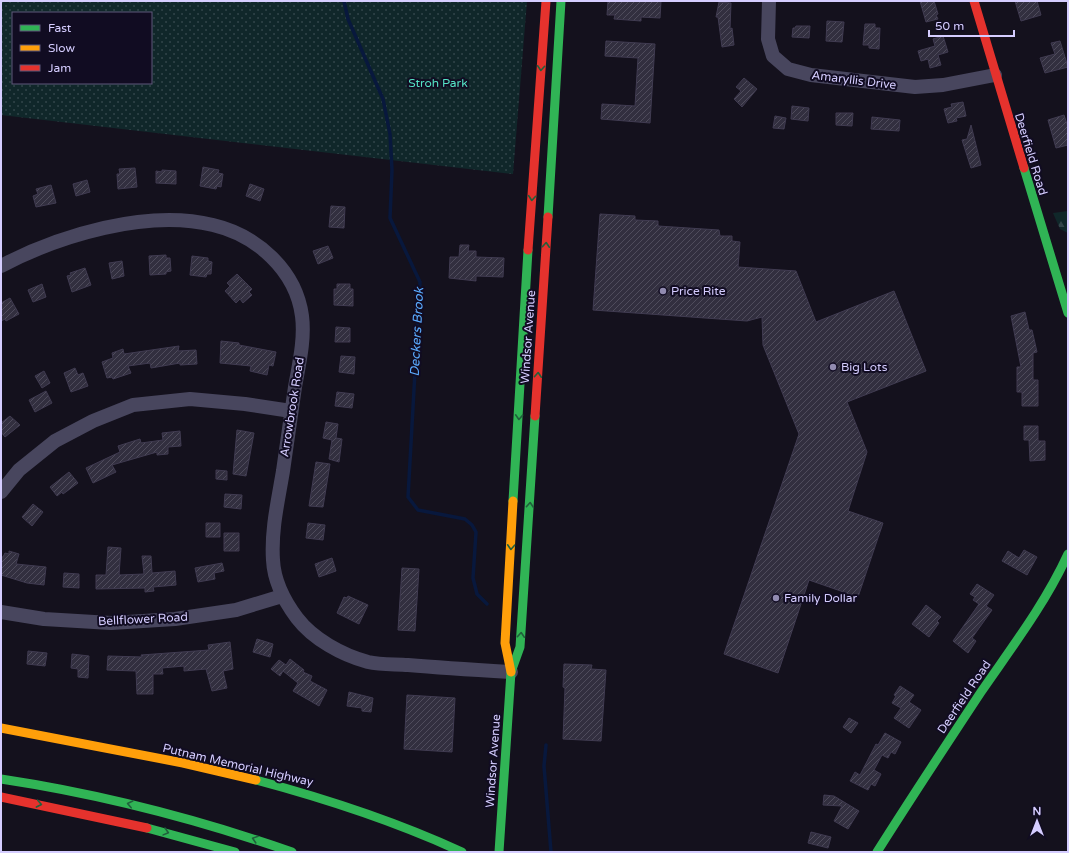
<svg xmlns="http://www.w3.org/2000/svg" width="1069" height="853" viewBox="0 0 1069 853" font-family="'Varela Round',sans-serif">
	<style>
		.forest { fill: url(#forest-firs) }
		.park { fill: url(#park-dots); fill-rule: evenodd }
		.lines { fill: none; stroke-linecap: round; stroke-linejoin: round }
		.stream { stroke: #08183d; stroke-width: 3.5 }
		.building { fill: url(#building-hatch); stroke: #403b51 }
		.street { stroke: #48465e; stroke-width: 14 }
		.fast { stroke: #30b455; stroke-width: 9 }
		.slow { stroke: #ff9f0a; stroke-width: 9 }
		.jam { stroke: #e5322d; stroke-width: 9 }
		.oneway { stroke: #20603c }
		.poi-dot { fill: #918bb0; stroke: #110c22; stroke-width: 1.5 }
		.labels { text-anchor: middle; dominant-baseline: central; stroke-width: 4; stroke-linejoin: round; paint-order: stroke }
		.street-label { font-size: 12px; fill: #d5cdff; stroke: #110c22 }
		.park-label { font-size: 12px; fill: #55e3c6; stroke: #110c22 }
		.poi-label { font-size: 12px; fill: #d5cdff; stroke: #110c22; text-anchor: start }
		.water-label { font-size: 13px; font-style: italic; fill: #5bacff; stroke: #110c22 }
	</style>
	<defs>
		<pattern id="forest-firs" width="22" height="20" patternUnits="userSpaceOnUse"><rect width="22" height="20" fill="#10272a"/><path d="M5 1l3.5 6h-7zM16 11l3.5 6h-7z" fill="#32454a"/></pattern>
		<pattern id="park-dots" width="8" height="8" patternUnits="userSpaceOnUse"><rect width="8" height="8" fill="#10272a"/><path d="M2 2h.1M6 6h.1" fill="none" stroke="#32454a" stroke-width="1.8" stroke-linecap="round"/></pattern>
		<pattern id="building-hatch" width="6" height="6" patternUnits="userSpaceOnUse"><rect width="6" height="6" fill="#322f3f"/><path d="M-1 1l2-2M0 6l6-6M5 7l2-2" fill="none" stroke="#4f4c5c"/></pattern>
	</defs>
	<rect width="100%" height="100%" fill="#14111d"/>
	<path class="forest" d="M1068,211v22l-8,-4 -7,-16z"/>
	<path class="park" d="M1,1h526l-14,173 -512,-59zM13,13h138v70h-138z"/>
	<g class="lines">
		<path class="stream" d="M344,1l4,18 35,80 7,35 2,36 -2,48 30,64 -12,215 10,13 47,9 7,6 4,7 -3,46 4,16 10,10
			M546,745l-2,21 7,86"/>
	</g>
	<path class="building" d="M608,1h53l-1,17 -19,-1v4l-27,-2 1,-4h-8z
		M920,1h14l4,13 -2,1 2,4 -12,3z
		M1015,1h22l4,14 -20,6z
		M719,2l12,1 -1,26 2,-1 2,17 -12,2 -4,-30h-2z
		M827,21l17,1 -2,20 -16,-1z
		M865,24h10v4h5l-1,21 -10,-1v-3h-6z
		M796,26h14l-1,12 -17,-1 1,-9h2z
		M943,36l5,16 -10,3 3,10 -11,3 -2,-9 -7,2 -3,-10 17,-5 -2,-7z
		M606,41l49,3 -5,79 -49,-4 1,-15 33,2 3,-48 -33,-2z
		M1060,41l8,26 -23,6 -5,-15 15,-4 -4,-11z
		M744,78l13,11 -15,18 -8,-8 7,-8 -5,-4z
		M963,102l3,14 -10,2 1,3 -9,2 -4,-14 8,-2 -1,-3z
		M792,106l17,2 -1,13 -17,-2z
		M836,113h17l-1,13 -16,-1z
		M1064,115l4,12v18l-12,3 -8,-28z
		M775,116l11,2 -2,11 -11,-1z
		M872,117l28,3 -1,11 -28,-2z
		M971,125l10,40 -10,3 -9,-28 5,-1z
		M203,167l16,3 -1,3 5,1 -2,13 -4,-1 -1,3 -16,-3z
		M135,168l2,19 -19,2 -1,-15h3l-1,-5z
		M162,170l14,1v13l-20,-1v-12l6,1z
		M87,180l3,12 -14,4 -3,-12z
		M250,184l14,5 -4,12 -14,-5z
		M51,185l5,18 -20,4 -3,-11 5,-2 -2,-5z
		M331,206l14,1 -1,21 -15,-1z
		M600,214l35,2v4l23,1v5l61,4 1,6h12v5l8,1 -2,25 58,4 20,51 78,-31 32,80 -79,31 20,50 -19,59 35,12 -25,74 -49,-17 -31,93 -54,-19 75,-220 -36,-89 -1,-28 -15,4 -154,-11z
		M460,245h9l-1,6h8v6l28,1 -1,19 -27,-1v5l-27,-3 1,-21h9z
		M328,246l5,12 -15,6 -5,-13z
		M166,255v3h4l1,13 -5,1v2l-16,1 -1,-19z
		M192,256l16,2v3l4,1 -1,12h-4l-1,3 -16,-2z
		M122,261l2,15 -12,3 -3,-16z
		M85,268l6,17 -19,7 -5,-16 4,-1 -1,-2z
		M237,274l15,15 -3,3 3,3 -9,8 -3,-4 -4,4 -11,-12 5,-5 -3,-3z
		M42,284l4,13 -13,5 -5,-12z
		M337,284h13v5h3v17l-19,-1v-16h3z
		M10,298l9,16 -13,7 -1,-2 -4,2v-18z
		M1025,312l4,18h3l5,22 -4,1v27h5v26h-16v-14h-5v-25h4l-10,-51z
		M336,327l14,1v14h-15z
		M221,341l18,2v2l37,7 -3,14 -4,-1 -2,10 -17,-4 1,-5 -31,-3z
		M179,346l-1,5 18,-1 1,14 -17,1v-2l-29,5 -1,-5 -22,3 3,7 -18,6 -1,-2 -5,1 -5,-16 11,-4 -1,-5 11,-4 1,5z
		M341,356l14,1 -1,17 -15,-2z
		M75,368l3,7 5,-2 5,13 -17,6 -7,-19z
		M44,371l6,12 -8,5 -7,-12z
		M46,391l6,12 -17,9 -6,-12z
		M337,392l17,2 -2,14 -17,-2z
		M10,416l10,9 -15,12 -4,-5v-9z
		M326,422l12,2 -2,14 6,1 -3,23 -10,-3 3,-19 -9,-2z
		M1024,426h14v15h7v19l-15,1 -1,-21h-5z
		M237,430l17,3 -8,43 -13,-2z
		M180,431l1,15 -13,1v7l-11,1v-3l-45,13 4,7 -23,11 -7,-15 34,-16 -2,-6 22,-7 1,4 22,-3 -1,-7z
		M316,462l14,2 -7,43 -14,-1z
		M216,470l11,1v9l-11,-1z
		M69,472l9,11 -15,11 -1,-2 -5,4 -7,-9z
		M225,494l17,1 -1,14 -17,-2z
		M33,504l10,8 -11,14 -10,-9z
		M206,523h14v14h-14z
		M308,523l17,2 -2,15 -17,-2z
		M224,533h15v18h-15z
		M108,547l13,1 -2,27 25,-1 -2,-18h9l1,17 23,-2 1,14 -23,2 1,4 -9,1v-4l-49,1v-14h10z
		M1024,550l13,7 -10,18 -25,-14 6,-10 11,7z
		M9,551l10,3 -3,10 30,3 -2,18 -17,-2 -26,-8v-18h2l2,-4 4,1z
		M332,558l4,13 -17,6 -4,-13z
		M222,563l2,8 -10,2 1,6 -17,3 -3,-14z
		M402,568l17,1 -4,62 -17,-1z
		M64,573l15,1v14l-16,-1z
		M977,584l17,11 -8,11 6,4 -20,28 4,3 -8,12 -15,-12 26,-37 -6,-4 2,-3 -5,-3z
		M348,596l20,9 -9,19 -22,-11 7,-16 3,1z
		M926,605l15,12 -4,4 2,2 -10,14 -17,-13z
		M257,639l16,5 -3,13 -17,-5z
		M230,642l3,27 -10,2 4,17 -15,3 -6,-22 -22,2v-5l-22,2 1,6h-10v20h-16l-1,-23 -29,-1 1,-14 34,1 -1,-2 68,-5 -1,-5z
		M28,651l19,2 -2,13 -18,-2z
		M72,654l17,2 -1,22 -10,-1v-8l-7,-1z
		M290,659l14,11 -1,2 9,4 -2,5 17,9 -8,16 -26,-15 5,-8 -15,-12 -3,5 -9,-7 8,-9 7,5z
		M564,664l28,1 -1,4 15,1 -5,71 -38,-2 2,-51 -2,-1z
		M900,686l14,9 -5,7 12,8 -12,18 -15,-10 7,-10 -9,-5 4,-7 -2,-1z
		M349,692l24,6 -2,14 -9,-1v-3l-15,-2z
		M407,695l48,3 -3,54 -48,-3z
		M849,718l9,5 -7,10 -8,-6z
		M885,733l16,9 -6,12 -4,-2 -3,6 -6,-3 -8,15 7,4 -6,12 -4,-2 -3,6 -18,-9 5,-9 5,3 16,-31 2,1z
		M824,795l10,1 25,15 -11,18 -14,-8 8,-15 -19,-1z
		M811,832l20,5 -3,11 -20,-5z"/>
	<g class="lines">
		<path class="street" d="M769,1l-1,38 5,17 15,13 23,6 104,12 28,-2 52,-10
			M1,266c59,-31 146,-57 212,-41 43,10 83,45 89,91 3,23 -3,48 -7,71 -4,28 -8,56 -12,84 -5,30 -12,59 -10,89 1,21 12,42 24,58 16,21 45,37 71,44 13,3 27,2 40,3 35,3 69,5 103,7
			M1,492l18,-22 36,-29 38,-20 40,-16 57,-6 55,5 46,7
			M1,612l43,7 67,4 64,-4 61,-9 46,-14"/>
		<path class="fast" d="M1024,168l44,145
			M548,217l13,-216
			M513,501l15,-251
			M1,779c100,15 196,40 291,73
			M256,780c71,19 139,41 206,72
			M147,828l88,24
			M499,852l12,-180 9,-25 15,-231
			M877,852c34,-54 69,-107 104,-160 31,-45 64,-88 87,-138"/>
		<path class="slow" d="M511,672l-6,-29 8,-142
			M1,728l182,35 73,17"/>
		<path class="jam" d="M974,1l50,167
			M528,250l18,-249
			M535,416l13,-199
			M1,797l146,31"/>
	</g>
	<defs><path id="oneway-chevron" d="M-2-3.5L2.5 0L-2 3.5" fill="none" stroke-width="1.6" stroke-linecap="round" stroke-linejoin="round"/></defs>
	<g class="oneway">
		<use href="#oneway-chevron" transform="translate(541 68) rotate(94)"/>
		<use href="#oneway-chevron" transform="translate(532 198) rotate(95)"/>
		<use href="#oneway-chevron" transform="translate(546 245) rotate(-86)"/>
		<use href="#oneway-chevron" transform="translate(538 375) rotate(-86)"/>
		<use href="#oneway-chevron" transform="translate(519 417) rotate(93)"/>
		<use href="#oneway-chevron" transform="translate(530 505) rotate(-86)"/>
		<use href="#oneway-chevron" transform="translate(511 547) rotate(93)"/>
		<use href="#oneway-chevron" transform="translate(521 635) rotate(-86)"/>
		<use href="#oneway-chevron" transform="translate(39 804) rotate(11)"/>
		<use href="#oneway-chevron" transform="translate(130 804) rotate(-167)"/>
		<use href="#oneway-chevron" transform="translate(166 832) rotate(15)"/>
		<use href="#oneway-chevron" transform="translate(255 839) rotate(-162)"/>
	</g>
	<g class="poi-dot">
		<circle cx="663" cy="291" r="4"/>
		<circle cx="833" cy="367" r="4"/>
		<circle cx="776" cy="598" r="4"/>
	</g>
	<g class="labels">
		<g class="street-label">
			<text transform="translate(854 80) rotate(7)">Amaryllis Drive</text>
			<text transform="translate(1031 154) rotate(73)">Deerfield Road</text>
			<text transform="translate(528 337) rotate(-86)">Windsor Avenue</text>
			<text transform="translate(292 407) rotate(-81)">Arrowbrook Road</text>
			<text transform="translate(143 619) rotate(-3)">Bellflower Road</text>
			<text transform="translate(964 697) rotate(-56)">Deerfield Road</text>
			<text transform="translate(493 761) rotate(-86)">Windsor Avenue</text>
			<text transform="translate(238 765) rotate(13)">Putnam Memorial Highway</text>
		</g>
		<g class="park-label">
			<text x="438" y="83">Stroh Park</text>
		</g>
		<g class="poi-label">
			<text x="671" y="291">Price Rite</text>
			<text x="841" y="367">Big Lots</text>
			<text x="784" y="598">Family Dollar</text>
		</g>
		<g class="water-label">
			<text transform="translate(417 332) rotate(-87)">Deckers Brook</text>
		</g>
	</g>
	<rect width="1069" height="853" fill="none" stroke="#d5cdff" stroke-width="4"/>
	<rect x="12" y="12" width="140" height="72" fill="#110c22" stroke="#5f597a"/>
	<rect x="20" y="25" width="20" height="6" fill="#30b455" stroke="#5f597a"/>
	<text x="48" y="32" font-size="12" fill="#d5cdff">Fast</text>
	<rect x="20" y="45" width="20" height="6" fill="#ff9f0a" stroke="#5f597a"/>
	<text x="48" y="52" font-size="12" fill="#d5cdff">Slow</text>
	<rect x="20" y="65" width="20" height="6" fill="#e5322d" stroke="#5f597a"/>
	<text x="48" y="72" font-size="12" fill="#d5cdff">Jam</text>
	<g transform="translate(1037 821)" stroke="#110c22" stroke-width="3" paint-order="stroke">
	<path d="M0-3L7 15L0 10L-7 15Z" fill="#d5cdff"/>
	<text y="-6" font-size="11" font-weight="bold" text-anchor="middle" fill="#d5cdff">N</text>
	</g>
	<path d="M929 30v6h85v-6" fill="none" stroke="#d5cdff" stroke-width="2"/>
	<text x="935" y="30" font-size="12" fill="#d5cdff" stroke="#110c22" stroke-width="3" paint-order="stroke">50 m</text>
</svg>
